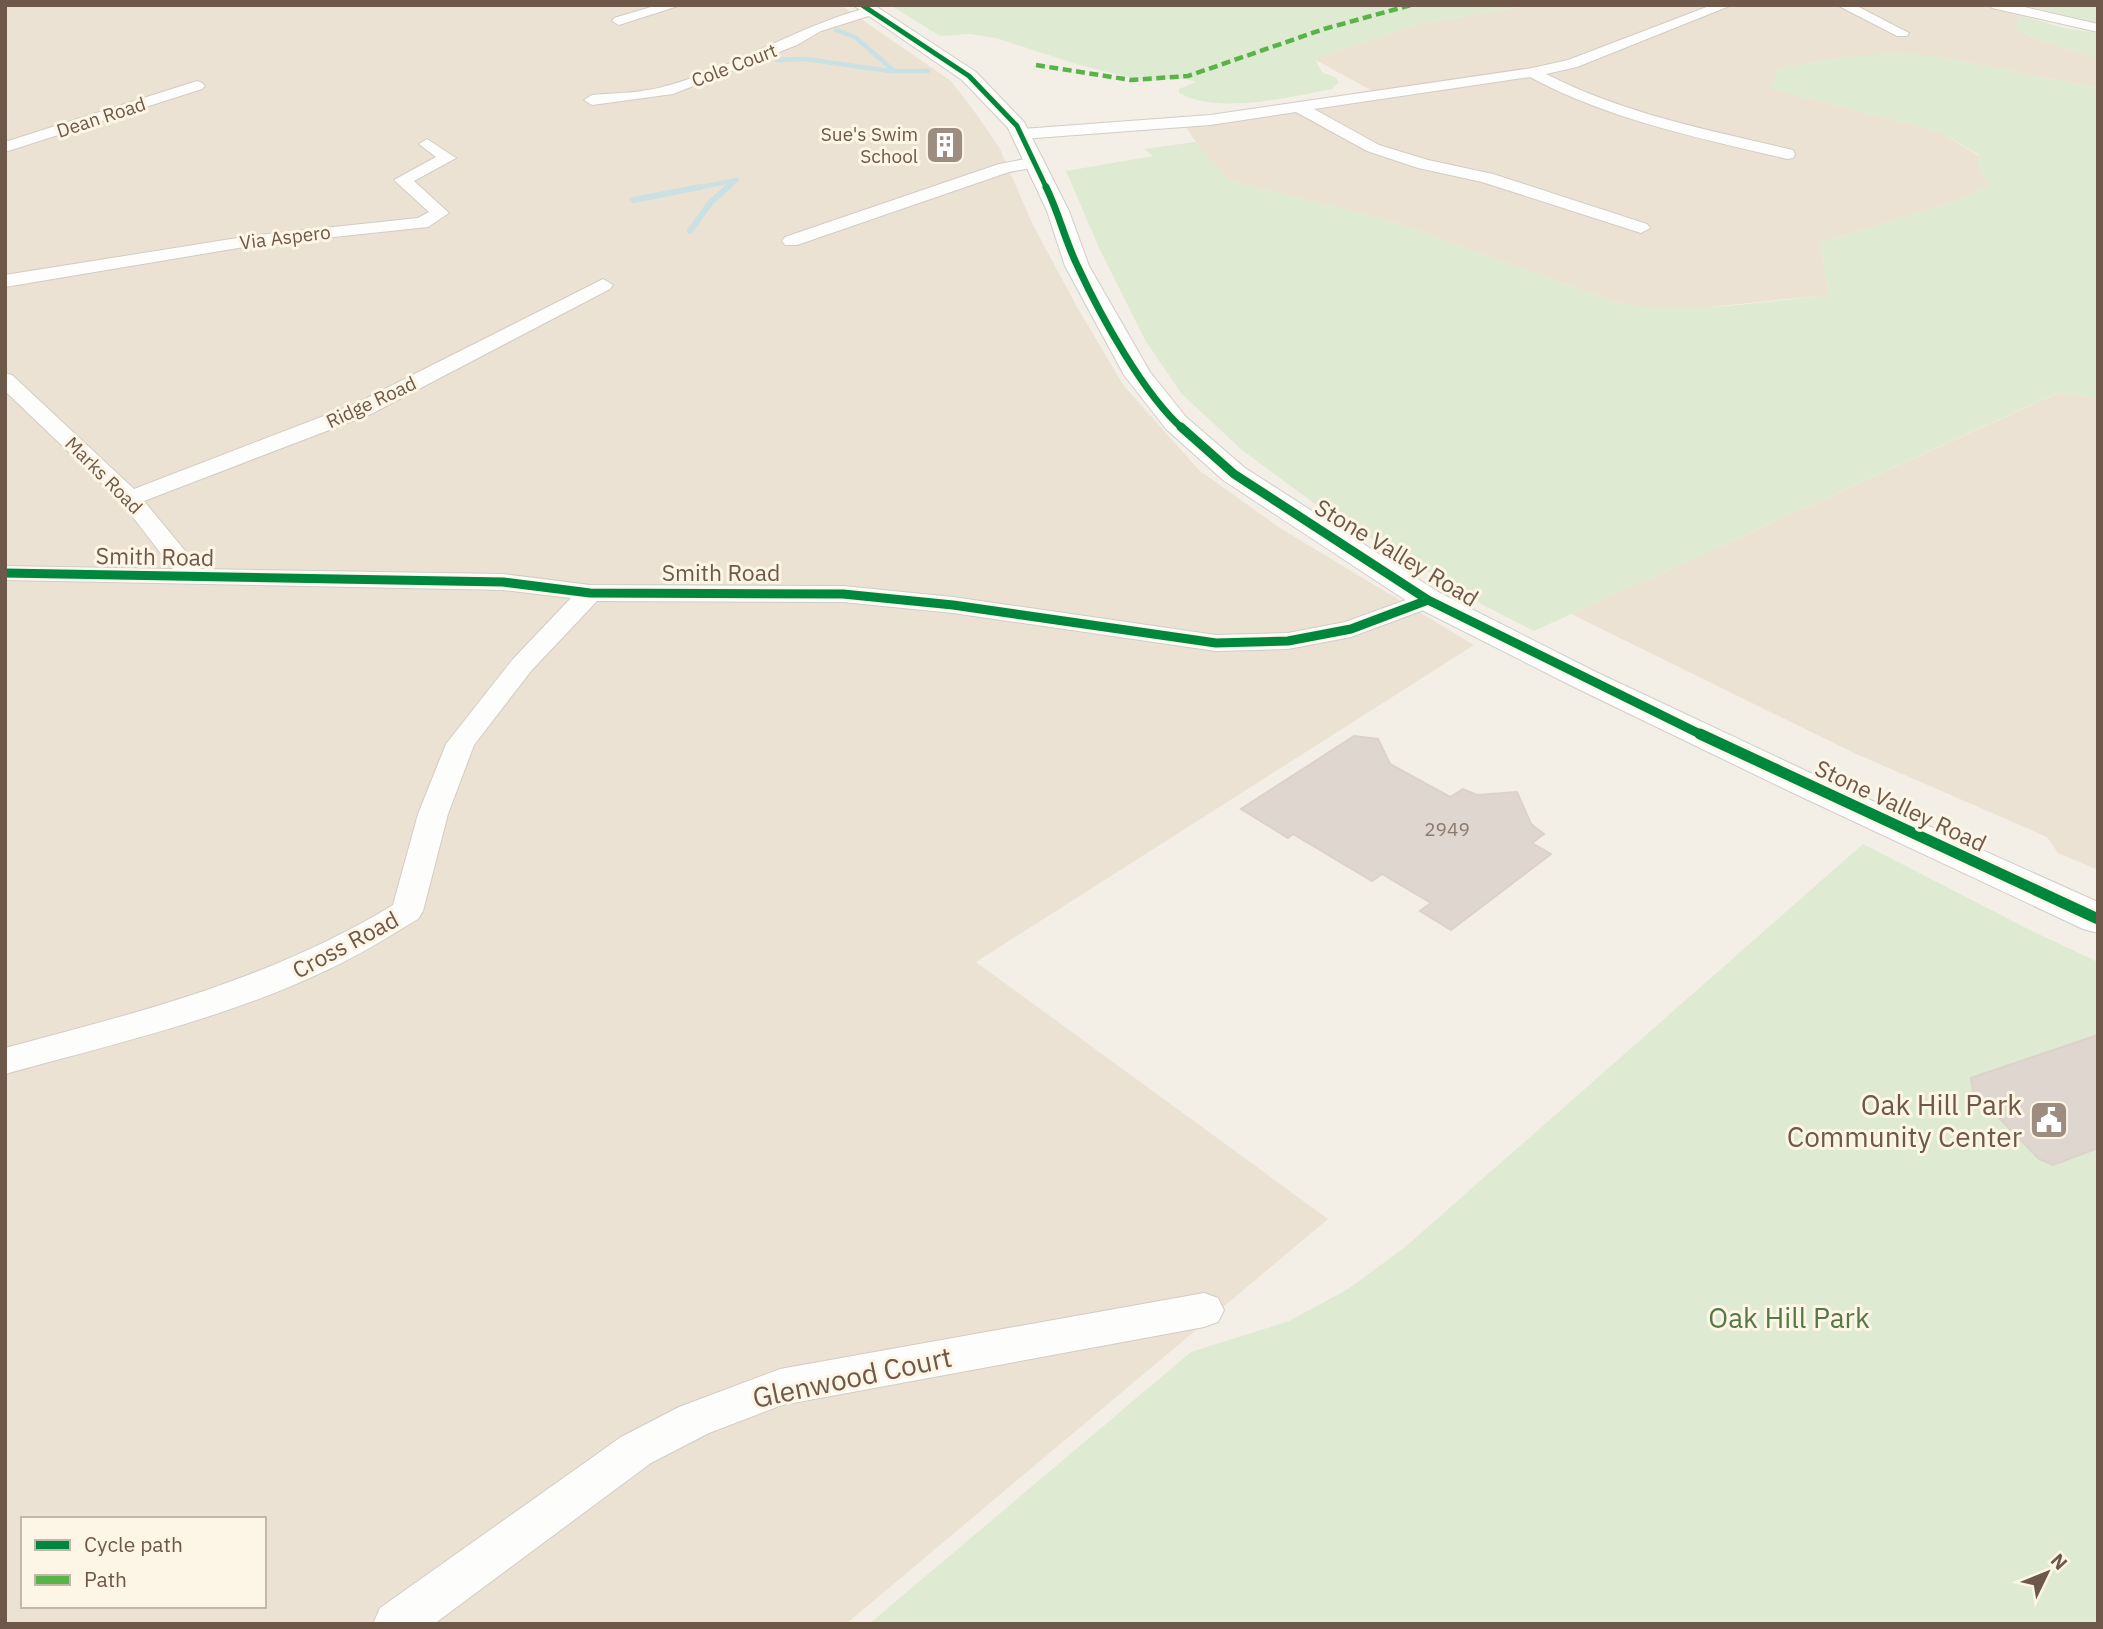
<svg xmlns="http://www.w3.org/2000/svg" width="2103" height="1629" viewBox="0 0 2103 1629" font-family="'IBM Plex Sans',sans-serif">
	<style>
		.residential { fill: #ece2d4; fill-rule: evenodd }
		.green { fill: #dfead2 }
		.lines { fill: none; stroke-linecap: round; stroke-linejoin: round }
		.stream-far1 { stroke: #cae0e2; stroke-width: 4.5 }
		.stream { stroke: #cae0e2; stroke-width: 6 }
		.building { fill: #dfd7cf; stroke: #dbd2ca; stroke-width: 2 }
		.minor-casing { stroke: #d2ccc5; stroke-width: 2 }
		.tertiary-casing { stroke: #d2ccc5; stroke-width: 2 }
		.minor { fill: #fdfdfb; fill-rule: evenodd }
		.tertiary { fill: #fdfdfb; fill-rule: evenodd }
		.quiet { stroke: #59b447; stroke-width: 4.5; stroke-dasharray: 9 4.5; stroke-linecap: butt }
		.cycleway-far3-casing { stroke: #fdf5e6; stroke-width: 8 }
		.cycleway-far2-casing { stroke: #fdf5e6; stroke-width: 10 }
		.cycleway-far1-casing { stroke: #fdf5e6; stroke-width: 12 }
		.cycleway-casing { stroke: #fdf5e6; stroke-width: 16 }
		.cycleway-far3 { stroke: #00873e; stroke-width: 5 }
		.cycleway-far2 { stroke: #00873e; stroke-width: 7 }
		.cycleway-far1 { stroke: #00873e; stroke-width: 9 }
		.cycleway { stroke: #00873e; stroke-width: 11 }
		.labels { text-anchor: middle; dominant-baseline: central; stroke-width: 6; stroke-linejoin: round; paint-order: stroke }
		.far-street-label { font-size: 19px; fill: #6e584a; stroke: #fdf5e6 }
		.far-poi-label { font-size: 19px; fill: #6e584a; stroke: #fdf5e6; text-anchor: end }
		.number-label { font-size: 19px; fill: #8c7a6e }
		.street-label { font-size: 23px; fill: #6e584a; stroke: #fdf5e6 }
		.near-poi-label { font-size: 28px; fill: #6e584a; stroke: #fdf5e6; text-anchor: end }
		.near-park-label { font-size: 28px; fill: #547947; stroke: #fdf5e6 }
		.near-street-label { font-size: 28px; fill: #6e584a; stroke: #fdf5e6 }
	</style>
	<rect width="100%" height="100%" fill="#f3efe7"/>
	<path class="residential" d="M5,5h836l110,76 26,34 23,34 32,74 45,84 47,79 75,84 81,58 194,117 -498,317 352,257 -482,405h-841zM23,1519h241v87h-241z
		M1531,5h453l36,10 -5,14 23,11 60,18v30l-170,-33 -74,1 -75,12 -7,21 166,42 41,25 1,14 9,16 -37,16 -132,41 9,52 -140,14h-36l-35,-6 -230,-83 -158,-39 -26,-27 -19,-28 200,-28 -71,-39 110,-36z
		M2058,393l40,5v472l-40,-17 -11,-16 -193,-84 -283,-139z"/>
	<path class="green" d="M890,5h641l-107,18 -109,36 7,13 15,6 1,5 -6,6c-43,8 -112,26 -153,4v-4l17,-7 -10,-3h-22l-15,3 -70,-17 -83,-27 -27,-4 -29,2z
		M2022,5h76v18z
		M2020,15l44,13 34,5v25l-60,-18 -23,-11z
		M1892,53l36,2 170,33v310l-41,-5 -523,238 -49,-25 -163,-97 -80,-59 -61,-57 -36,-53 -46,-92 -33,-77 87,-15 -9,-7 51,-7 35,39 158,39 230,83c70,12 141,-1 211,-8l-9,-52 132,-41 37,-16 -9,-16 -1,-15 -41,-24 -167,-42 8,-21 75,-12z
		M1863,844l169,87 66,31v662h-1229l322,-272 98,-31 59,-32 56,-41z"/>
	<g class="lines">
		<path class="stream-far1" d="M836,30l19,7 37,32 -2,2h38
			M777,60l28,-1 85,12
			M691,189l46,-9
			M726,189l9,-8"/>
		<path class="stream" d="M633,200l67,-13
			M690,231l20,-28 18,-16"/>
	</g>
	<path class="building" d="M1354,736l24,3 12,25 60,33 13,-8 14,6 40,-3 14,32 13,10 -12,9 19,11 -100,76 -31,-19 11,-8 -49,-29 -10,7 -79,-47 -5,4 -47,-29z
		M2098,1035v113l-45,17 -14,-6 -66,-68 -2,-13z"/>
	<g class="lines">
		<g class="minor-casing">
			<path id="minor" d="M658,5h23l-62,20 -7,-4 2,-3z
				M1712,5h20l-155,62 -31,7c78,40 163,56 247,76l2,4 -2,4 -6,1c-88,-21 -177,-39 -257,-82l-216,32 65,36 49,15 65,14 154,50 3,4 -9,5 -159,-51 -64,-14 -51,-17 -71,-39 -86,13 -188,14 -8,-5 8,-5 188,-14 322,-47 36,-8z
				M1837,5h18l54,28 -2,3h-10z
				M1990,5h26l82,19v8l-106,-24z
				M870,7l7,4 -2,3 -54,17 -24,14 -124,49 -81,11 -8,-5 8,-5c24,-2 51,-2 74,-9 71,-19 133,-61 204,-79z
				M197,81l5,2 3,3 -3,3 -197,63v-10z
				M427,139l29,19 -42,23 35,32 -21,14 -178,19 -245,41v-12l245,-39 168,-18 11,-6 -35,-32 42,-23 -17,-13z
				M1036,157l6,1 2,4 -2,4 -33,6 -212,73h-12l-3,-4 3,-4 214,-73z
				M603,279l10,6 -3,4 -239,125 -227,87 56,68 303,5 87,11 253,1 110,11 263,38 72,-2 57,-11 83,-30 9,3 4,5 -4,5 -86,32 -63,12 -72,2 -263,-38 -110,-11 -246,-1 -66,70 -57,74 -26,69 -25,97 -5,8c-30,18 -60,37 -93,52 -101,48 -212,73 -320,103v-26c138,-37 264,-68 388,-143l25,-91 28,-70 67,-85 58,-61 -68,-8 -498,-10v-14l168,3 -51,-66 -117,-112v-18l7,2 122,114 221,-85z
				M1204,1293l14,5 6,12 -6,12 -14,5 -422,78 -73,28 -58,30 -217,161h-61l7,-16 241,-171 58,-30 101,-38z"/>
		</g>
		<g class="tertiary-casing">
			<path id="tertiary" d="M853,5h21l102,67 48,50 45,89 20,55 61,106 36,45 59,51 195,125 156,79 221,104 281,126v31l-15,-4 -292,-137 -219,-106 -156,-79 -193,-127 -57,-51 -42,-54 -59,-109 -18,-55 -39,-83 -46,-48z"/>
		</g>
		<use href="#minor" class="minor"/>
		<use href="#tertiary" class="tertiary"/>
		<path class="quiet" d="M1036,65l95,15 57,-4 136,-47 87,-24"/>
		<g class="cycleway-far3-casing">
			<path id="cycleway-far3" d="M862,5l107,71 48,50 30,63"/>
		</g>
		<g class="cycleway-far2-casing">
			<path id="cycleway-far2" d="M1046,187c13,26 19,54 32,80 22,48 66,128 105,162"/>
		</g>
		<g class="cycleway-far1-casing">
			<path id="cycleway-far1" d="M1181,427l53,47 194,126 276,136
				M5,573l498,9 87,11 253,1 110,11 263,38 72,-2 63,-12 77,-29"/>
		</g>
		<g class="cycleway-casing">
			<path id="cycleway" d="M1700,734l398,185"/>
		</g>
		<use href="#cycleway-far3" class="cycleway-far3"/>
		<use href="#cycleway-far2" class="cycleway-far2"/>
		<use href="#cycleway-far1" class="cycleway-far1"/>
		<use href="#cycleway" class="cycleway"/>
	</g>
	<defs>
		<g id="building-square" transform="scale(2.0125)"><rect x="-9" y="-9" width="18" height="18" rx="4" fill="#9d8d81" stroke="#fdf5e6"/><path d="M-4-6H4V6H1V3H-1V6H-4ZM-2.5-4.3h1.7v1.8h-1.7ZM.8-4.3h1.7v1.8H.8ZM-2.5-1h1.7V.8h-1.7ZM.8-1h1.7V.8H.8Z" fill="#fff"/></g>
		<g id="civic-square" transform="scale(2.0125)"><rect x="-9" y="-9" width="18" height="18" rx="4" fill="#9d8d81" stroke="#fdf5e6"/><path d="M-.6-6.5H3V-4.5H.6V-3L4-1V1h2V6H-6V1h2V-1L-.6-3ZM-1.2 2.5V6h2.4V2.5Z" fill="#fff"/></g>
	</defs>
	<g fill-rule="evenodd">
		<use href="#building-square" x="945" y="145"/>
		<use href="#civic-square" x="2049" y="1120"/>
	</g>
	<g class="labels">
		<g class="far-street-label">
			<text transform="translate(734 65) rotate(-21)">Cole Court</text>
			<text transform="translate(101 117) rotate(-18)">Dean Road</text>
			<text transform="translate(285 237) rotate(-7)">Via Aspero</text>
			<text transform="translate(371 402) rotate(-25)">Ridge Road</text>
			<text transform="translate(104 475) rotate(45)">Marks Road</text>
		</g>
		<g class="far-poi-label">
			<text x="918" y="134">Sue's Swim<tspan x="918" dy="22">School</tspan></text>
		</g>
		<g class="number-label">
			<text x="1447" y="829">2949</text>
		</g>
		<g class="street-label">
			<text transform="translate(1397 552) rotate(31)">Stone Valley Road</text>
			<text transform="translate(155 556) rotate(1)">Smith Road</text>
			<text x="721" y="572">Smith Road</text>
			<text transform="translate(1901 805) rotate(25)">Stone Valley Road</text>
			<text transform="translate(345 944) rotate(-28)">Cross Road</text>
		</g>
		<g class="near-poi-label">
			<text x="2022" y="1104">Oak Hill Park<tspan x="2022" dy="32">Community Center</tspan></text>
		</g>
		<g class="near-park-label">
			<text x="1789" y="1317">Oak Hill Park</text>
		</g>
		<g class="near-street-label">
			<text transform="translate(852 1377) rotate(-12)">Glenwood Court</text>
		</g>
	</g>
	<rect width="2103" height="1629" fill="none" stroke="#6e584a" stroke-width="14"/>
	<rect x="21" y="1517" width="245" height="91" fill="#fdf5e6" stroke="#c4b6a8" stroke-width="2"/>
	<rect x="35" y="1540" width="35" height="10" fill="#00873e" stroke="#c4b6a8" stroke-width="2"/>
	<text x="84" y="1552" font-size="21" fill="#6e584a">Cycle path</text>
	<rect x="35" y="1575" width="35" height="10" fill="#59b447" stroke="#c4b6a8" stroke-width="2"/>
	<text x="84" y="1587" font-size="21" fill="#6e584a">Path</text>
	<g transform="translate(2047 1573) rotate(47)" stroke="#fdf5e6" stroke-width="5" paint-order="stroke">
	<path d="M0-5L12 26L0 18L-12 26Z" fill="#6e584a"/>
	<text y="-10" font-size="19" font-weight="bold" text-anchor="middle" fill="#6e584a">N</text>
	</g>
</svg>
